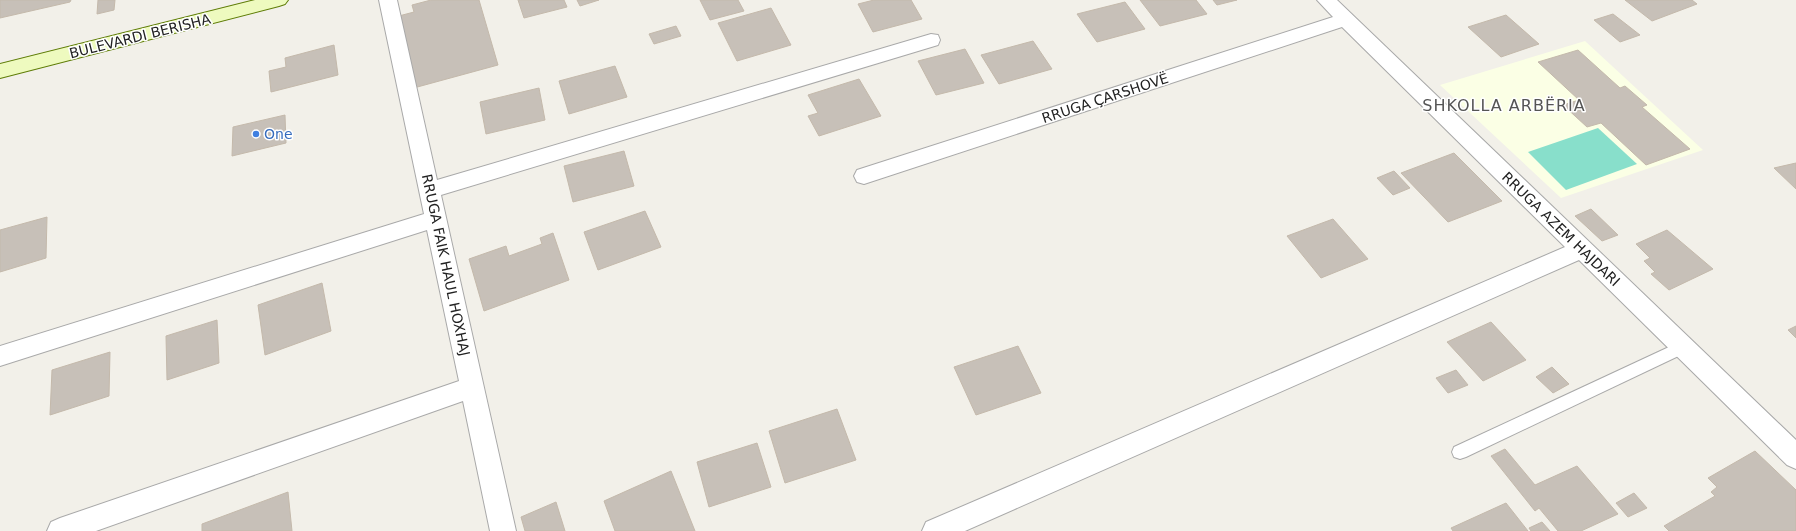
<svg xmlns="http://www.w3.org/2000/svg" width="1796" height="531" viewBox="0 0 1796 531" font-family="'DejaVu Sans',sans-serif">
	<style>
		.education { fill: #fbffe5 }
		.pitch { fill: #88dfcb }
		.building { fill: #c7c0b8; stroke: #c4b9ab }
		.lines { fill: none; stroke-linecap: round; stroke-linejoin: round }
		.lane-casing { stroke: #a9a9a9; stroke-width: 2 }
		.street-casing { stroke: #a9a9a9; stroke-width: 2 }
		.secondary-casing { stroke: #5e7c06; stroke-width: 2 }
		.lane { fill: #fff; fill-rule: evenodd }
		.street { fill: #fff; fill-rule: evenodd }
		.secondary { fill: #eefabf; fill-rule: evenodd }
		.shop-dot { fill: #3f7fe0; stroke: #fff; stroke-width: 1.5 }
		.labels { text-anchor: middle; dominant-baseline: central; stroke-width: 3; stroke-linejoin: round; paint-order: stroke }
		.street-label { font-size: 14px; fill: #222; stroke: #fff }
		.shop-label { font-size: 14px; fill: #366cbe; stroke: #fff; text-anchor: start }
		.quarter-label { font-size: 16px; letter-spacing: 1px; fill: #555; stroke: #fff }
	</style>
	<rect width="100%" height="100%" fill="#f2f0e9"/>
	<path class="education" d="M1585,41l118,109 -142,48 -121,-113z"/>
	<path class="pitch" d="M1598,128l39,36 -71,26 -38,-38z"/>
	<path class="building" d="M0,0h71l-1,2 -70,16z
		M98,0h17l-1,10 -17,4z
		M431,0h48l19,65 -88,24 -15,-72 19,-5 -2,-7z
		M518,0h46l3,7 -43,11z
		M577,0h22l-19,6z
		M700,0h38l6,11 -34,9z
		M874,0h37l11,19 -49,13 -15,-28z
		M1140,0h56l11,14 -47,12z
		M1213,0h24l-20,5z
		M1625,0h67l5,4 -45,17z
		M1125,2l20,27 -48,13 -20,-28z
		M771,8l20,37 -54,16 -19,-38z
		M1613,14l27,21 -20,7 -26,-22z
		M1506,15l33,29 -38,13 -33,-30z
		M676,26l5,10 -27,8 -5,-10z
		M1033,41l19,28 -53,15 -18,-29z
		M334,45l4,30 -67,17 -2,-21 17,-4 -1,-9z
		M965,49l19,34 -48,12 -18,-34z
		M1578,50l42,38 5,-2 22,19 -5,2 48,42 -44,16 -45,-42 -14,4 -24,-22 16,-5 -41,-38z
		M615,66l12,31 -58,17 -10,-33z
		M859,79l22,37 -62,20 -11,-20 10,-3 -10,-18z
		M539,88l6,32 -59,14 -6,-32z
		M285,115l1,28 -54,13 1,-29z
		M624,151l10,35 -61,16 -9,-36z
		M1454,153l48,48 -54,21 -47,-49z
		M1796,163v26l-22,-21z
		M1394,171l16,17 -17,7 -16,-17z
		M1591,209l27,26 -16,6 -27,-25z
		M645,211l16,36 -63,23 -14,-38z
		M47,217l-1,41 -46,14v-42z
		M1333,219l35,40 -47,19 -34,-42z
		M1667,230l46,39 -44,21 -18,-16 4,-2 -11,-11 6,-3 -14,-14z
		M553,233l16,47 -85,31 -15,-52 37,-13 3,10 33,-12 -2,-6z
		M322,283l9,48 -66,24 -7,-50z
		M217,320l2,43 -52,17 -1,-44z
		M1491,322l35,38 -43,21 -36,-39z
		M1796,326v12l-8,-8z
		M1018,346l23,47 -65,22 -22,-48z
		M110,352l-1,44 -59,19 2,-45z
		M1552,367l17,17 -16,9 -17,-16z
		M1456,370l12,15 -20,8 -12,-15z
		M837,409l19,51 -71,23 -16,-52z
		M757,443l14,44 -62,20 -12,-45z
		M1505,449l30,36 42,-19 41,48 -37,17h-23l-19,-23 -4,3 -44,-55z
		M1755,451l41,39v41h-127l-5,-5 51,-30 -4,-4 6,-5 -9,-9z
		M671,471l24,60h-80l-11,-30z
		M288,492l4,39h-90v-7z
		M1634,493l13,15 -19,9 -12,-14z
		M556,502l9,29h-40l-4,-14z
		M1506,503l22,28h-75l-2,-3z
		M1542,522l8,9h-19l-2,-3z"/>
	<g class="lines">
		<g class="lane-casing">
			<path id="lane" d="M1684,340l5,1 2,5 -2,5 -223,106 -6,2 -6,-2 -2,-5 2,-5z"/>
		</g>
		<g class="street-casing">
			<path id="street" d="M379,0h18l40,180 494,-146 7,1 2,5 -2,5 -497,150 75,336h-26l-27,-130 -367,130h-49l4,-9 9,-4 399,-137 -32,-151 -427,136v-20l424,-132z
				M1317,0h20l459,440v29l-9,-4 -208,-205 -614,271h-43l4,-9 639,-275 -223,-220 -478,157 -7,-2 -3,-6 3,-6 476,-153z"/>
		</g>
		<g class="secondary-casing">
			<path id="secondary" d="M255,0h33l-3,4 -6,2 -279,72v-14z"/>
		</g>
		<use href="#lane" class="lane"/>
		<use href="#street" class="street"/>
		<use href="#secondary" class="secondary"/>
	</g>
	<circle class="shop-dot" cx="256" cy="134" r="4"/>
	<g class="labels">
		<g class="street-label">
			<text transform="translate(140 36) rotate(-14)">BULEVARDI BERISHA</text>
			<text transform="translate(1105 98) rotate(-18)">RRUGA ÇARSHOVË</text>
			<text transform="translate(1561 229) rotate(44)">RRUGA AZEM HAJDARI</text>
			<text transform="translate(446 265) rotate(78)">RRUGA FAIK HAUL HOXHAJ</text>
		</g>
		<g class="shop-label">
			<text x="264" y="134">One</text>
		</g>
		<g class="quarter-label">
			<text x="1504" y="105">SHKOLLA ARBËRIA</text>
		</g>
	</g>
</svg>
